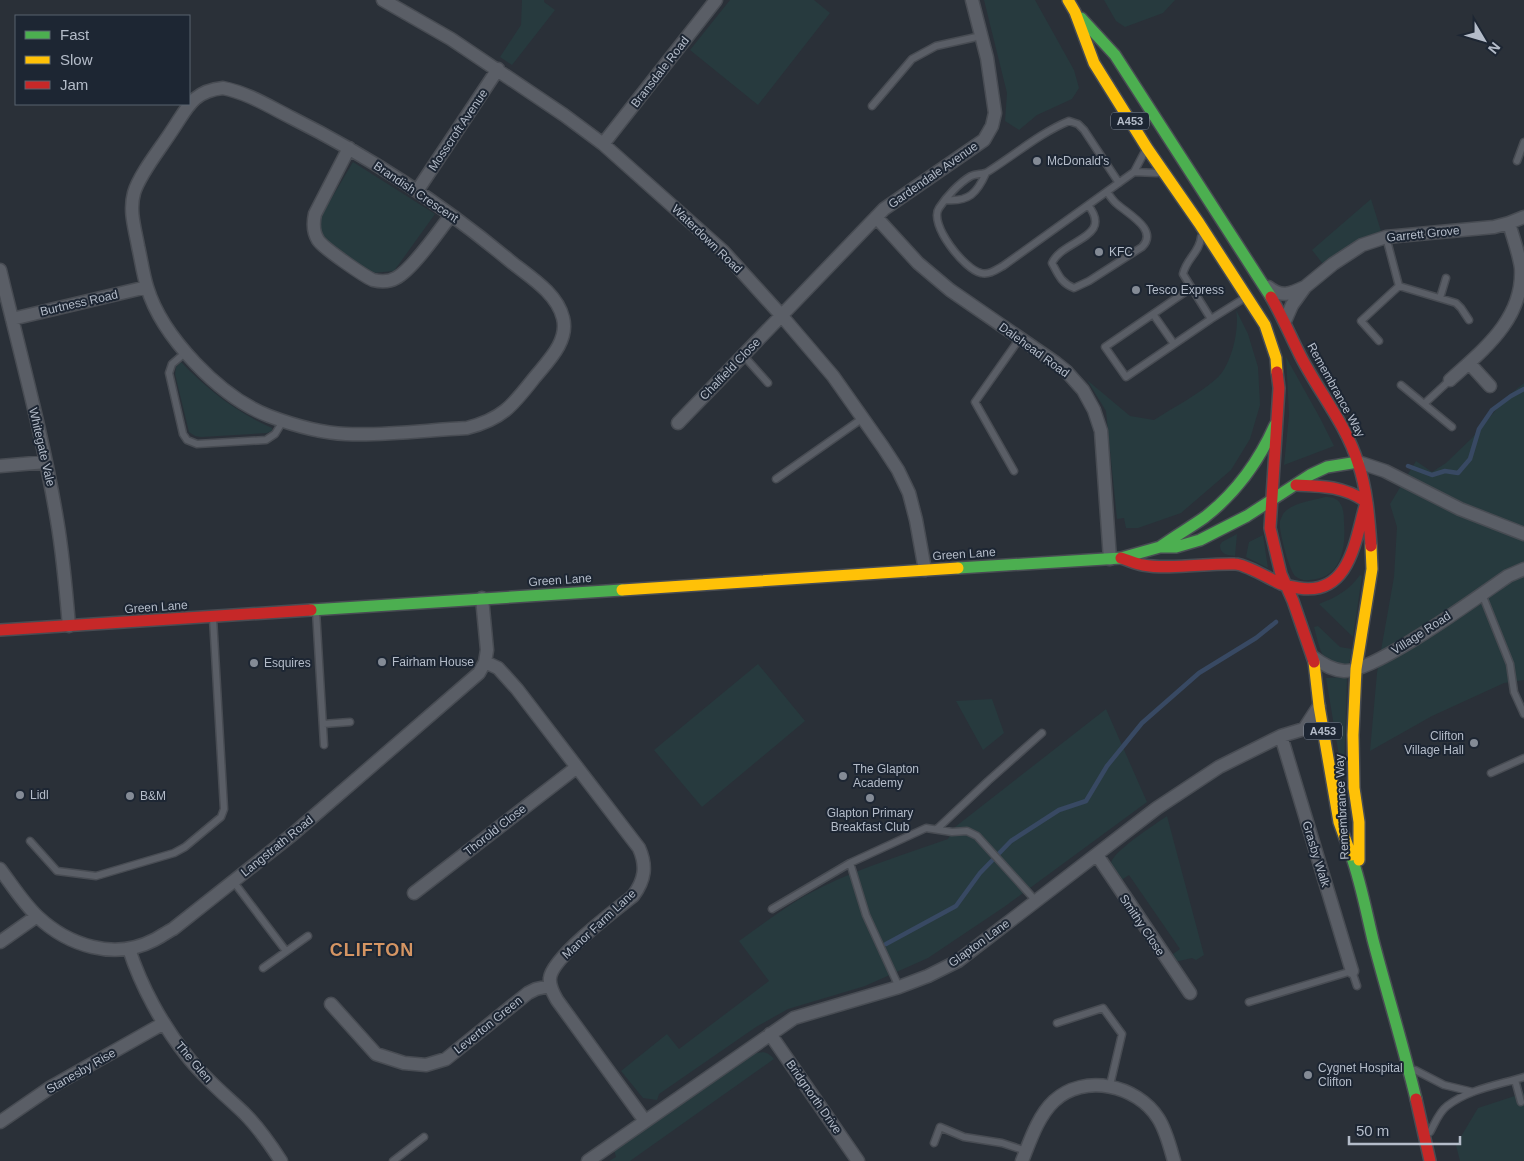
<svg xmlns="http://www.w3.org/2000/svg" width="1524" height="1161" viewBox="0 0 1524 1161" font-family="Arial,sans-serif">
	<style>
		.green { fill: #273a3e }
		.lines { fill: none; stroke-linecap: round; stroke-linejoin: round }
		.stream { stroke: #384963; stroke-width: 4.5 }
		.lane-casing { stroke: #484c53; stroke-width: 9 }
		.street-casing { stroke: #484c53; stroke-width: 15 }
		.fast-casing { stroke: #484c53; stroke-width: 14 }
		.slow-casing { stroke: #484c53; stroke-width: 14 }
		.jam-casing { stroke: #484c53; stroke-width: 14 }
		.lane { stroke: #5a5e66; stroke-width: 6 }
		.street { stroke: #5a5e66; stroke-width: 12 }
		.fast { stroke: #4caf50; stroke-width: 11 }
		.slow { stroke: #ffc107; stroke-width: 11 }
		.jam { stroke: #c62828; stroke-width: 11 }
		.poi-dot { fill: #848b96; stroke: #1d2633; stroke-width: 2 }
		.labels { text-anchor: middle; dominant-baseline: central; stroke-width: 4; stroke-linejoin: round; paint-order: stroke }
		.shield { fill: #1d2633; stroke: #878f9c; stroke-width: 1 }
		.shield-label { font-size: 11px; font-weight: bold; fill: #b4bcc9 }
		.street-label { font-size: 12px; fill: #b4bcc9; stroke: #1d2633 }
		.poi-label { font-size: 12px; fill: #b4bcc9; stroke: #1d2633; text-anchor: start }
		.district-label { font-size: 18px; font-weight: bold; letter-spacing: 1px; fill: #d59563; stroke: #1d2633 }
	</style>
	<rect width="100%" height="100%" fill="#2a3038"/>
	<path class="green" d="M522,0h22v2l11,8 -43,55 -12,-8 21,-32z
		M730,0h84l16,13 -72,92 -68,-55z
		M984,0h51l39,70 5,18 -7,11 -35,16 -18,15 -14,-9 2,-28z
		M1104,0h71l-12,13 -38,14 -9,-6z
		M353,162l82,52 -41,57 -21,2 -53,-32 -2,-20z
		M1371,199l10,32c-25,9 -37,16 -58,33l-11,-14z
		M1236,310l12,24 10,33 2,38 -10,34 -19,31 -50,43 -43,15h-12l-2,-10 -7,1 -11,-108 -19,-31 43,36 24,4c20,-13 44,-25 62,-41 15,-12 24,-50 20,-69z
		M1286,357l34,61 14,28 -50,19 5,-50z
		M181,362c27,28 55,50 91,66v3l-5,2 -66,4 -6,-1 -6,-4 -14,-58 1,-7z
		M1524,383v297l-20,3 -72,33 -62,35 7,-78 17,-96 3,-50 -7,-23 26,-43 16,11 14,-9 26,-25 35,-41z
		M1325,497c7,0 13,1 16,8 3,5 3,13 3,18 2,26 -3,56 -35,57 -5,1 -10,-1 -14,-4 -6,-6 -17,-47 -15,-55 1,-2 2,-5 3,-7 9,-12 29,-13 42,-17z
		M1237,534l-2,22c-7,-1 -15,-1 -15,-11l2,-3z
		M1263,535l5,33 -22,-11 3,-15z
		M1360,575l2,1 -9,61 -34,-33c18,-7 30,-14 41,-29z
		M1318,626l22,21 12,2 -3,15c-28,6 -29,-16 -35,-37z
		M758,664l47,57 -103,86 -48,-57z
		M1347,677l-3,97h-2l-16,-96z
		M992,699l12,34 -21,17 -27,-49z
		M1106,709l41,93 -143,105 -76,51 -63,28 -77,23 -32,18 -97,67 -2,6 -14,-2 -22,-27 46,-37 12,15 90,-68 -30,-40c27,-19 53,-40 83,-54 40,-20 84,-33 126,-48l7,-12z
		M1167,816l37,139 -8,5 -4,-2 -13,3h-6l-4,-4 11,-8 -51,-74 -12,8c-2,-5 -6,-13 -6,-19 0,-12 45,-40 56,-48z
		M754,1050l3,3c8,-2 12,0 17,6l-144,102h-21l7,-4 -2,-7z
		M1524,1093v68h-64l-4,-16 22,-37z"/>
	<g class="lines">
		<path class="stream" d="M1408,466l24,9 13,-4 13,2 12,-14 9,-30 13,-19 19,-14 13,-7
			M886,944l70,-38 24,-33 31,-32 48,-31 27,-9 21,-35 35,-43 57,-50 57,-35 20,-16"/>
		<g class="lane-casing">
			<path id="lane" d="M872,106l40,-47 24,-13 45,-10
				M1517,161l7,-19
				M1134,172l23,1
				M1119,183l-35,-53 -6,-6 -9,-3c-29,12 -53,33 -80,50 -5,4 -12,2 -18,5 -12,7 -25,21 -32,32 -11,16 26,62 42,65 8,2 15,-3 22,-7l131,-94 10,-19
				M946,200c23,2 31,-7 40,-27
				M1088,205c26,33 -25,34 -36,58 6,11 9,20 22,25l15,-7 53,-34c17,-17 -14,-33 -25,-43 -4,-3 -7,-8 -10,-12
				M1201,237c-1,15 -15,22 -18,37l28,45 32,-20
				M1386,237l13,49
				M1191,288l-86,59 21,30 85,-58
				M1440,298l6,-20
				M1153,314l21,30
				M1379,341l-18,-20 38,-35 57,17 5,5 8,12
				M186,352l-14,12 -3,9 14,61 4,6 10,4 69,-4 9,-6 8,-13
				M743,355l25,28
				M1401,385l51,42
				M1424,404l26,-24
				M1014,471l-39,-69 45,-64
				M776,479l87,-61
				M1482,594l28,70 4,28 10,22
				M316,611l8,134
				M323,724l27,-2
				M1491,773l33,-15
				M937,829l51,-48 54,-48
				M30,841l27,30 39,5 78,-23 11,-6 36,-30 3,-8 -11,-191
				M850,863l16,52 33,72
				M233,881l53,70
				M772,909l78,-46 76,-35 26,4 15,-1 10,5 59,65
				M263,968l45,-32
				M1249,1002l103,-31 5,15
				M1057,1023l46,-15 19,26 -12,51
				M1415,1070l29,15 29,7
				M1515,1080l6,22
				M1430,1132c5,-9 9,-20 17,-26 22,-17 51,-21 77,-29
				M934,1143l6,-16 24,10 38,6 24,8
				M393,1161l31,-24"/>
		</g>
		<g class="street-casing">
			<path id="street" d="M383,0l68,39 113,76 39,29 120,107 58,64 52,61 50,71 15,23 11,23 7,27 9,50
				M223,88c25,5 47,19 69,30 78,39 151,87 218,143 20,16 47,32 53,57 6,23 -15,43 -28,59 -22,28 -32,42 -68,51 -40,2 -81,8 -121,6 -26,-1 -53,-9 -77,-18 -49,-19 -107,-79 -122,-129 -4,-13 -6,-28 -9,-41 -3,-17 -9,-35 -4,-53 5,-18 26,-44 37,-61 16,-23 21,-41 52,-44z
				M603,144l113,-144
				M349,148l-34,66c-2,9 -2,18 3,26 5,8 46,36 55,40 8,2 16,2 23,-2 16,-8 43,-47 55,-63
				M417,191l81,-122
				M876,217l42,46 32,27 106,73 10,8 17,19 11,20 7,21 9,128
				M0,270c20,83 43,166 57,250 6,35 9,70 12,106
				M1268,287c14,11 22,7 37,0
				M12,319l135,-32
				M1285,321l7,-16 13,-18 28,-23 29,-19 24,-8 108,-10 15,-4 15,-6
				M1469,363l21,23
				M1450,380c33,-30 74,-61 71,-112 -2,-15 -8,-30 -12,-45
				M678,423l206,-214 100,-69 8,-14 3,-13 -8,-55 -15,-58
				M1358,462l27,9 75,38 64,25
				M0,466l46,-4
				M1313,657c9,7 19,13 31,14 30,2 135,-75 164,-95l16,-7
				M485,662l13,6 19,21 122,159c8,18 6,32 -6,48 -18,14 -81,62 -83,82 -1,8 3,15 7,22l88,121
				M1281,736l71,235
				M1097,855l93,138
				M0,869c12,16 23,34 38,48 30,28 76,44 116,23 6,-3 13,-8 19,-11l120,-95 186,-161 6,-11 2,-12 -5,-52
				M414,893l163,-126
				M0,942l37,-26
				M129,949c12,37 33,76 58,107 16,21 37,38 57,57 14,14 26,31 37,48
				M331,1004l45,50 28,9 22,2 20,-6 82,-66 8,-4 14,-3
				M770,1034l88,127
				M0,1122l51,-35 113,-64
				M588,1161l206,-143 105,-31 29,-11 30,-15 199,-153 62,-41 62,-31 23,-7 15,-23
				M1022,1161c8,-20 16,-45 32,-60 30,-28 83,-16 104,17 8,12 12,29 16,43"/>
		</g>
		<g class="fast-casing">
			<path id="fast" d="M1081,18l34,37 156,242
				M1160,547c15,-11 31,-20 45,-30 32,-25 54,-56 70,-92
				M958,568l163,-10 39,-11h16l24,-7 47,-24 63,-41 17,-8 31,-5
				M311,610l311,-20
				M1351,855c10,28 15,56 22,85 14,53 30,105 43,159"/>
		</g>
		<g class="slow-casing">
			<path id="slow" d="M1068,0l7,12 19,51 53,85 52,75 66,102 11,33 1,14
				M622,590l336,-22
				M1314,662l5,44 20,116 12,33
				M1359,860v-38l-5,-34 -1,-53 3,-66 16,-100 -1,-23"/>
		</g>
		<g class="jam-casing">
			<path id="jam" d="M1271,297c11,19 19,38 29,58 18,36 46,69 58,108 9,26 11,55 13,83
				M1277,372l2,16 -9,140 11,46 12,27 21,61
				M1296,485c26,1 47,1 69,16
				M1121,558c7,2 15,6 22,7 27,5 64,-2 92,-1 10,0 35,15 46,20 6,2 12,3 18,4 50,8 56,-46 66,-82
				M0,630l311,-20
				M1416,1099l14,62"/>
		</g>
		<use href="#lane" class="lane"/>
		<use href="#street" class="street"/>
		<use href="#fast" class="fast"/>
		<use href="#slow" class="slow"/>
		<use href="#jam" class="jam"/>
	</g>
	<g class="poi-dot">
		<circle cx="1037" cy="161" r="5"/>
		<circle cx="1099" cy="252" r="5"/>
		<circle cx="1136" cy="290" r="5"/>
		<circle cx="382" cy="662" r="5"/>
		<circle cx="254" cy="663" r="5"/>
		<circle cx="1474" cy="743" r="5"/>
		<circle cx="843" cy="776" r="5"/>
		<circle cx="20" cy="795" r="5"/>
		<circle cx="130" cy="796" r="5"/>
		<circle cx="870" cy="798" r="5"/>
		<circle cx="1308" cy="1075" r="5"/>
	</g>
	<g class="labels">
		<g class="shield">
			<rect x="1111" y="112.5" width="38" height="17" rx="4"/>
			<rect x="1304" y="722.5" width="38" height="17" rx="4"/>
		</g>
		<g class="shield-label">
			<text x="1130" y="121">A453</text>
			<text x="1323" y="731">A453</text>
		</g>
		<g class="street-label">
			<text transform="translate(660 72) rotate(-52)">Bransdale Road</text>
			<text transform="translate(458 130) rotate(-56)">Mosscroft Avenue</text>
			<text transform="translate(933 175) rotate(-35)">Gardendale Avenue</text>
			<text transform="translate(416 192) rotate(34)">Brandish Crescent</text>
			<text transform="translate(1423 234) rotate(-6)">Garrett Grove</text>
			<text transform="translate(707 239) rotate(44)">Waterdown Road</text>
			<text transform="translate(79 303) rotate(-13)">Burtness Road</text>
			<text transform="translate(1034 350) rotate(36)">Dalehead Road</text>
			<text transform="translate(730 369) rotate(-46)">Chalfield Close</text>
			<text transform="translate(1336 390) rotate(61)">Remembrance Way</text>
			<text transform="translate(42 447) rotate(77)">Whitegate Vale</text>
			<text transform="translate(964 554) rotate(-4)">Green Lane</text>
			<text transform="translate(560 580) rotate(-4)">Green Lane</text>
			<text transform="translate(156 607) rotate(-4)">Green Lane</text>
			<text transform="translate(1421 633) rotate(-33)">Village Road</text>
			<text transform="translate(1342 807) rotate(-93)">Remembrance Way</text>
			<text transform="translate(495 830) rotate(-38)">Thorold Close</text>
			<text transform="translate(277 846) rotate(-39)">Langstrath Road</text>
			<text transform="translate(1316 854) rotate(73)">Grasby Walk</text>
			<text transform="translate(599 924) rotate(-43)">Manor Farm Lane</text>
			<text transform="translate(1142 925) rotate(56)">Smithy Close</text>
			<text transform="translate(979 943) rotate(-36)">Glapton Lane</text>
			<text transform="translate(488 1025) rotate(-39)">Leverton Green</text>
			<text transform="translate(194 1062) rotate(50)">The Glen</text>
			<text transform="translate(81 1071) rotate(-30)">Stanesby Rise</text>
			<text transform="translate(814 1097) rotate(55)">Bridgnorth Drive</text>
		</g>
		<g class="poi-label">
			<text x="1047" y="161">McDonald's</text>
			<text x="1109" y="252">KFC</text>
			<text x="1146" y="290">Tesco Express</text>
			<text x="392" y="662">Fairham House</text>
			<text x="264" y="663">Esquires</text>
			<text x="1464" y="736" text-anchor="end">Clifton<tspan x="1464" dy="14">Village Hall</tspan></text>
			<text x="853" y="769">The Glapton<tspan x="853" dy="14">Academy</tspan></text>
			<text x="30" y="795">Lidl</text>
			<text x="140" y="796">B&amp;M</text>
			<text x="870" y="813" text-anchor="middle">Glapton Primary<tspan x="870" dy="14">Breakfast Club</tspan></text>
			<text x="1318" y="1068">Cygnet Hospital<tspan x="1318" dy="14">Clifton</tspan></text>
		</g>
		<g class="district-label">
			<text x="372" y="950">CLIFTON</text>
		</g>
	</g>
	<rect x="15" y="15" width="175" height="90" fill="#1d2633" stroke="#59626f"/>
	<rect x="25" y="31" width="25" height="8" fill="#4caf50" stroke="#59626f"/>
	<text x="60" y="40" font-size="15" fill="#b4bcc9">Fast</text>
	<rect x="25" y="56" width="25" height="8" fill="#ffc107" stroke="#59626f"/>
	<text x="60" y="65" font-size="15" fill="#b4bcc9">Slow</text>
	<rect x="25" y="81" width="25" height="8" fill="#c62828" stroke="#59626f"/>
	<text x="60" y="90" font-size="15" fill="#b4bcc9">Jam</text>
	<g transform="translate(1484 40) rotate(128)" stroke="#1d2633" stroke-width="4" paint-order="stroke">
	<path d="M0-4L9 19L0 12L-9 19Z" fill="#b4bcc9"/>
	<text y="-8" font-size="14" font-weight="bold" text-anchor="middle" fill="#b4bcc9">N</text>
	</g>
	<path d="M1349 1136v8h111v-8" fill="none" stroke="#b4bcc9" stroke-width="2.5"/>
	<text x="1356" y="1136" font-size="15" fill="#b4bcc9" stroke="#1d2633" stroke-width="4" paint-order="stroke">50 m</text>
</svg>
